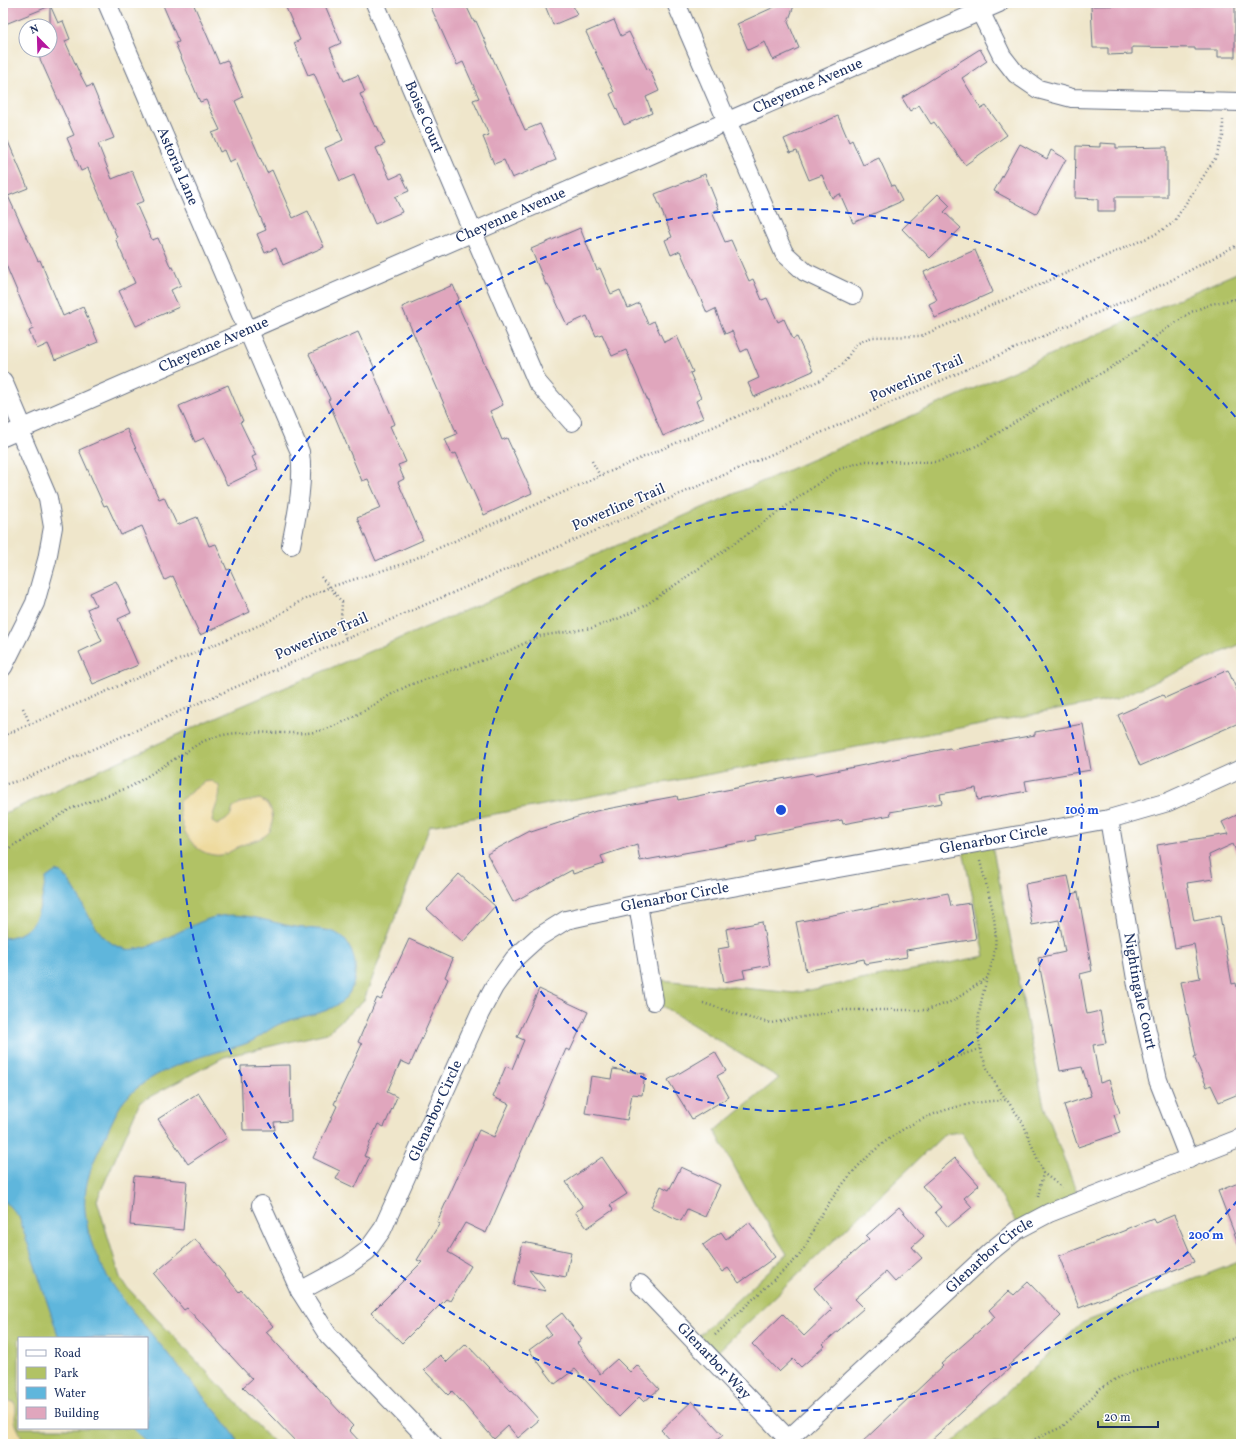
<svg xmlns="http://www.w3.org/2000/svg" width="1244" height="1447" viewBox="0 0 1244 1447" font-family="Vollkorn,serif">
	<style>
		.green { fill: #b1c265; stroke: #667862; fill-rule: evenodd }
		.sand { fill: #eeda9e; stroke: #84847e }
		.water { fill: #5fb6dc; stroke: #3d729d }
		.building { fill: #e0a6bd }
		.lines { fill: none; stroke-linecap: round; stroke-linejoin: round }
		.minor-casing { stroke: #656f84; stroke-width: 20 }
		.path { stroke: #656f84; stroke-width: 2.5; stroke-dasharray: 1 3; stroke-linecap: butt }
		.minor { stroke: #fff; stroke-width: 18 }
		.ring { fill: none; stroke: #1d4ed8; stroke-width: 2; stroke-dasharray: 7 5 }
		.labels { text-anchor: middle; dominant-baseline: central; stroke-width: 3; stroke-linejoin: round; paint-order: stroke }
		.street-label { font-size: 15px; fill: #1b2f5e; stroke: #fff }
		.centre { fill: #1d4ed8; stroke: #fff; stroke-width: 2 }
		.ring-label { font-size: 12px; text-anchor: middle; font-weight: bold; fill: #1d4ed8; stroke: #fff; stroke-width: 3; stroke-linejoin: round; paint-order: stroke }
	</style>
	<rect width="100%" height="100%" fill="#fff"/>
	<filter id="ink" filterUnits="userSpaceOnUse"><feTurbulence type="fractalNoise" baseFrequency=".025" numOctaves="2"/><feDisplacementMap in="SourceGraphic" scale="8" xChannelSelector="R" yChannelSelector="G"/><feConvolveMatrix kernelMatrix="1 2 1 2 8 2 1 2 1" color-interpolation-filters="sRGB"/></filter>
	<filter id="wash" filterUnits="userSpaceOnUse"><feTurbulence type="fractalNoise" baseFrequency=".012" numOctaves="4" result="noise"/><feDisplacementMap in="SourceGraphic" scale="16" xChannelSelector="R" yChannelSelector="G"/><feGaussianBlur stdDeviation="0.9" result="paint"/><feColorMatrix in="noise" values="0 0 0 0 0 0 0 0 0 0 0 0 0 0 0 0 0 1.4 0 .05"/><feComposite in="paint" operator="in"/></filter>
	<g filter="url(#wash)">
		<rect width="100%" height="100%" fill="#efe6cb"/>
		<path class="green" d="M1241,271v373l-125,55 -686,127 -66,174 -37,33 -103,24 -84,45 -43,98 24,81 154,163h-272v-630l227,-103 372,-159zM19,1338h128v90h-128z
			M991,840l53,266 36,95 -60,27 -58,-96 -17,2 -234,224 -17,-18 93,-86 -38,-60 -34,-63 64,-53 -125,-77 -3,-22 143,14 191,-37 -23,-110z
			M1241,1261v183h-290l131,-121z"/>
		<path class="sand" d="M212,781l7,5c3,13 -6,22 -7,36l5,3 9,-5 5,-5 2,-7 7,-5 20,-4c2,2 6,3 8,5 6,8 7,25 -2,31 -8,6 -18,7 -26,11 -8,4 -16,11 -26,9 -25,-3 -36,-32 -35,-54l25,-19z
			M3,1400l11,2c4,6 0,13 1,20 2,8 8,13 7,22h-19z"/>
		<path class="water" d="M56,871c23,5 31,70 69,78 22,5 64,-26 90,-32 26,-6 51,4 75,9 13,3 28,2 41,5 29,9 32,56 9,72 -18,13 -39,12 -58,20 -11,4 -20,13 -30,18 -12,6 -27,8 -39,12 -33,10 -71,23 -92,52 -7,11 -13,25 -18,37 -11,21 -20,44 -18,68 4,55 40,92 73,132 21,25 41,50 62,74l15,20 3,8h-89l-17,-16h15v-90h-88l-40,-121 -16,-18v-261c36,-3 37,-30 43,-60z"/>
		<g id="blocks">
			<path class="building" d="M3,3h53l-6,2 8,18 5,-2 7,18 -5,2 14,31 8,15 5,-2 22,53 -16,6 14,35 20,-8 12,30 -8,3 16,36 6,-2 13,30 2,-1 8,18 -10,5 8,17 -43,19 -17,-35 16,-8 -20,-45 2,-1 -29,-69 -7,3 -14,-33 7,-3 -38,-85h14v-44l-47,19z
				M162,3h31l26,60 8,-3 16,37 -8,4 32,72 5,-3 21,48 15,-7 16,36 -41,18 -7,-17 -11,5 -8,-19 9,-4 -31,-71 -6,3 -5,-12 -4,2 -8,-19 8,-3 -14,-30 -6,2 -25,-59 4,-1z
				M284,3h40l17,40 -11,5 14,33 14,-6 7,17 -5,2 15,33 2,-1 8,18 -9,4 14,31 11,-5 8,17 -14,6 7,15 -27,12 -21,-49 -14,6 -15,-33 18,-8 -29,-67 -6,2 -14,-32 6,-3z
				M429,3h36l9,19 2,-1 49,109 15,-6 16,36 -44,18 -8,-18 -10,4 -11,-27 6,-2 -16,-35 6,-2 -16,-36 -6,3z
				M544,3h28l5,12 -24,10z
				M783,3h12l-7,19 11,26 -26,12 -8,-18 -17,8 -11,-26z
				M1144,3h91v54h-17v-7h-23v-2l-63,-1v7l-24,1v-7h-15l-2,-42 53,-1z
				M614,20l7,16 8,-4 18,37 2,-1 10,23 -13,6 6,16 -28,12 -14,-31 4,-2 -28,-60z
				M980,49l7,12 -25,17 19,31 5,-3 21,29 -42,30 -31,-43 -3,2 -12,-19 -9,6 -8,-13z
				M838,116l11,26 3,-2 11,25 16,-7 13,28 2,-1 8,16 -49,22 -13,-29 -8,4 -10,-23 -13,5 -12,-29 -7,2 -6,-14z
				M3,130l25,58 -20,8 30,65 2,-1 23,56 20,-9 15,35 -43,18 -7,-16 -11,5 -8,-18 4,-2 -30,-71z
				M1100,143l16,1v4l51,-1v50h-52v14h-17v-12l-23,-1 1,-52 24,1z
				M1020,144l27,15 4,-9 15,9 -30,55 -42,-23z
				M705,174l14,35 -7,3 13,30 6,-2 18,41 4,-2 9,21 5,-2 11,24 6,-3 9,20 4,-2 16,34 -59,26 -6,-14 11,-5 -12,-29 -6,3 -9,-21 -7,3 -10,-25 -8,4 -27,-62 -9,4 -6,-15 7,-3 -17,-43z
				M938,194l12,12 -6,6 17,16 -31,30 -28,-29z
				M580,228l17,42 3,-2 11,26 9,-4 8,18 11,-5 9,21 6,-3 10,21 13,-6 16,36 -3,1 11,25 -5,3 7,17 -40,18 -37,-86 -14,6 -10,-22 -6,2 -9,-20 -20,9 -19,-41 -2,1 -15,-36z
				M975,250l18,42 -58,26 -6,-14 8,-4 -13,-28z
				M453,285l6,14 -3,2 47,104 -13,6 12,29 5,-2 25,55 -48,22 -28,-62 -4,2 -7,-16 12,-5 -55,-127z
				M358,332l16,35 -2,2 23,55 -5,2 16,36 -8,3 6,14 -6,3 25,58 -47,21 -19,-43 24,-10 -13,-29 -6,2 -34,-81 2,-1 -21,-45z
				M228,385l15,36 -3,1 16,33 -4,2 6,13 -31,15 -23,-47 -9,4 -16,-36z
				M127,429l32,70 5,-2 13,28 20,-8 12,29 7,-2 11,26 3,-1 20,43 -50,23 -27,-59 -8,4 -23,-54 -21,9 -14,-30 -3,1 -25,-56z
				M116,581l15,32 -13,6 20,46 -45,19 -14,-32 23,-11 -15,-32 9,-4 -6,-12z
				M1228,670l13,30v22l-101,44 -22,-51 45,-20 2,3z
				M1083,724l8,46 -66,11 2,10 -49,9 -2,-12 -36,6 2,9 -52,9 1,3 -48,9 -1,-4 -87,16 1,4 -116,21 -3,-17 -36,12 3,8 -31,10 -1,-4 -59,32 -26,-48 43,-23 1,1 65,-21 81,-15 1,4 87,-18 48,-9 1,2 136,-27 1,2 84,-15v-3z
				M1241,813v49l-8,-18 -24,11 4,24 -26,4 7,38 26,-5 12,68 4,-1 5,24v86l-22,9 -8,-17 -4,2 -13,-30 2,-1 -15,-74 19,-4 -6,-34 -19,4 -18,-103 71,-11 -6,-12z
				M459,874l36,32 -32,36 -36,-33z
				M1068,876l4,18 6,-2 14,79 -12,3 7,40 13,-3 6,32 -13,2 7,38 9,-3 11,33 -6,2 6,18 -42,14 -14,-42 27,-9 -9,-29 -22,4 -22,-113 27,-6 -6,-32 -27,5 -7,-41z
				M948,893l3,13 19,-3 6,36 -70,11 1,7 -42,7 -1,-5 -58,12 -10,-49z
				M762,922l8,43 -27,5 2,8 -21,4 -6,-33 11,-2 -3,-18z
				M409,939l44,20 -8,18 3,2 -38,86 -9,-4 -14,31 10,5 -13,30 -6,-3 -14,32 5,2 -14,30 -19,-9 4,-8 -27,-13 24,-52 -3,-2 28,-60 -4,-2 19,-44 4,2z
				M539,989l49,23 -18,39 -4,-2 -80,184 -21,-10 -17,29 23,14 -21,35 -4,-2 -44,44 -31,-30 51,-51 -5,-2 23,-37 -3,-1 42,-92 15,7 15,-33 -16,-7 13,-31 6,3 12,-29 -7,-3z
				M715,1052l11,19 -9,5 12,21 -37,22 -24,-39z
				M290,1065l1,56 -17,1 1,8h-32l-2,-64z
				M613,1069l32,5 -3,21 -10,-1 -5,26 -42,-7 6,-37 20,3z
				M198,1093l29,45 -39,26 -30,-45z
				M602,1157l25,37 -17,11 3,5 -26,18 -12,-16 8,-5 -17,-25z
				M955,1158l24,27 -15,13 8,9 -24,20 -13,-15 6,-5 -19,-21z
				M681,1167l39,18 -15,32 -18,-8 -6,12 -30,-14 10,-21 8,4z
				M134,1176l53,5 -4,49 -53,-5z
				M1241,1182v66h-1l-22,-57z
				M899,1207l25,29 -12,11 10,11 -27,24 -9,-10 -31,27 9,9 -41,36 2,2 -24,21 -8,-8 -14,13 -27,-28 31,-30 21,22 28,-27 -18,-21 55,-49 -3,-3z
				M1174,1215l20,47 -115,46 -20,-52 67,-26v-1l27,-11 2,5z
				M749,1222l26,35 -36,26 -11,-15 -6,4 -19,-27 18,-13 5,7z
				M195,1239l44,53 2,-2 32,36 -7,6 87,94 -4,4 13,14h-64l-55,-57 9,-8 -65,-71 -3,2 -30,-36z
				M523,1242l48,10 -5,25 -37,-7 17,21 -32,-6z
				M1028,1282l33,34 -53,50 2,2 -83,76h-67l83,-78 -2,-2 54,-47 -6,-7 20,-19 5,4z
				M562,1313l20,26 -5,4 23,31 17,-15 13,13 7,-7 22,24 -15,13 -5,-5 -20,20 -44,-48 -20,15 -26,-34 22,-16 -6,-8z
				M466,1344l45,47 1,-1 27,30 -21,18 -10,-12 -14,13 -42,-48 -4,4 -24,-25 16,-15 7,7z
				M692,1401l31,34 -11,9h-38l-13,-14z"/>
		</g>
	</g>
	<g filter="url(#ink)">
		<use href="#blocks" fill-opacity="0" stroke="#656f84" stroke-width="1"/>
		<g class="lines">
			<g class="minor-casing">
				<g id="minor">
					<path id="s1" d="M107,3l193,449c4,31 -3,62 -9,93"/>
					<path id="s2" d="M375,3l162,379 35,40"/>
					<path d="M676,3l108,250 21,19 48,23"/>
					<path d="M976,3l26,53 14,18 22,15 34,9 169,4"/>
					<path d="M3,381l20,47"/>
					<path id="s3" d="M3,437l996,-434"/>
					<path d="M3,667l32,-64 12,-43 6,-33 -5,-29 -29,-68"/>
					<path id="s4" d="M1109,819l29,172 20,89 31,79"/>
					<path d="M638,904l16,97"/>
					<path d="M261,1205l39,86"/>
					<path id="s5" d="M640,1284l148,155"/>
					<path id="s6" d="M433,1444l-105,-109 -28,-44 48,-26 19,-14 15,-21 98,-217 14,-26 20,-28 23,-21 29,-18 72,-16 471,-85 59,-17 73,-33"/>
					<path id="s7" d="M783,1444l207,-192 27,-22 32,-17 192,-75"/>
				</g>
			</g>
			<path class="path" d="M592,461l8,15 221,-96 22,-16 13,-20 16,-7 49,-1 233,-101 19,-12 43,-66 7,-21v-16
				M321,577l21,25 -1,20 5,17
				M23,708l7,16
				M3,736l266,-115 30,-19 31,-15 73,-23 197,-88
				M3,785l21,-6 1144,-497 73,-39
				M3,852l67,-43 60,-22 70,-44c27,-14 57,-10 87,-10 9,0 18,1 27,-1 36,-7 65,-34 98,-48l92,-31 36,-17 52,-8 28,-10 26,-13 55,-38 136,-97 28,-9 72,1 23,-8 24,-12 58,-37 67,-36 82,-57 20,-8 30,-6
				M980,861c7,28 18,58 15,87 -1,13 -7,25 -10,38 -13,47 -8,74 21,113
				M703,1003l47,15 21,5 70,-13h86l26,-9 34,-23
				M937,1063l43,-14
				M1038,1197l5,-24
				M715,1335l83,-78c10,-12 14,-27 22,-40 44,-71 100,-114 187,-117l16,23 20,50 19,14
				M1024,1444l38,-17 39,-39 20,-12 120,-40"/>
			<use href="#minor" class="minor"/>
		</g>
	</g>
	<g class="ring">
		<circle cx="781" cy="810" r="301"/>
		<path d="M1238 1200A601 601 0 1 1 1238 420"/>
	</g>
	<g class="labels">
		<g class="street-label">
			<text stroke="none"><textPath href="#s3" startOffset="878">Cheyenne Avenue</textPath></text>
			<text stroke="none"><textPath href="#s2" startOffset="124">Boise Court</textPath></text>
			<text stroke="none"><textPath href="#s1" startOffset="178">Astoria Lane</textPath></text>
			<text stroke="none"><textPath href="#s3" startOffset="554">Cheyenne Avenue</textPath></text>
			<text stroke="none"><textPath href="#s3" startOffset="230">Cheyenne Avenue</textPath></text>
			<text transform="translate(917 379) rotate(-23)">Powerline Trail</text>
			<text transform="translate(619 508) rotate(-23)">Powerline Trail</text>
			<text transform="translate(322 637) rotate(-23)">Powerline Trail</text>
			<text stroke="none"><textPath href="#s6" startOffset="1110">Glenarbor Circle</textPath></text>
			<text stroke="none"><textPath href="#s6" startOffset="786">Glenarbor Circle</textPath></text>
			<text stroke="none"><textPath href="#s4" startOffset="175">Nightingale Court</textPath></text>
			<text stroke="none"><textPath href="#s6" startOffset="438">Glenarbor Circle</textPath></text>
			<text stroke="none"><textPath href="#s7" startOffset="280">Glenarbor Circle</textPath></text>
			<text stroke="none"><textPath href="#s5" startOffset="107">Glenarbor Way</textPath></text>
		</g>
	</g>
	<circle cx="781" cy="810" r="6" class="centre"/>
	<g class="ring-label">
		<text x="1082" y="814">100 m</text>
		<text x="1206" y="1239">200 m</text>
	</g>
	<rect width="1244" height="1447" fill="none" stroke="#fff" stroke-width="16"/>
	<rect x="18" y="1337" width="130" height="92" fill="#ffffff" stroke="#a4acbf"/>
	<rect x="26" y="1350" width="20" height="6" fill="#ffffff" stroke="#a4acbf"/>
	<text x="54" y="1357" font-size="12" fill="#1b2f5e">Road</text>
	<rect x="26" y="1367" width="20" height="12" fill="#b1c265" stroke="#a4acbf"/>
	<text x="54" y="1377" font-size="12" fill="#1b2f5e">Park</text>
	<rect x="26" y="1387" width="20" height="12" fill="#5fb6dc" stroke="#a4acbf"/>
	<text x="54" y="1397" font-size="12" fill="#1b2f5e">Water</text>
	<rect x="26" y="1407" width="20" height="12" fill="#e0a6bd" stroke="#a4acbf"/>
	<text x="54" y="1417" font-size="12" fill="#1b2f5e">Building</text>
	<g transform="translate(38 38) rotate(337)"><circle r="19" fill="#ffffff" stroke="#a4acbf"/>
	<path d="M0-3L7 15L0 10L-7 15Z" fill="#b5179e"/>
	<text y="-6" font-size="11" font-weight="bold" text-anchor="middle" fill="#1b2f5e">N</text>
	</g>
	<path d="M1098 1421v6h60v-6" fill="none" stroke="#1b2f5e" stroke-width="2"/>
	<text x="1104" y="1421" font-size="12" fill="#1b2f5e" stroke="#ffffff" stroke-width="3" paint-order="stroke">20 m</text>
</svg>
